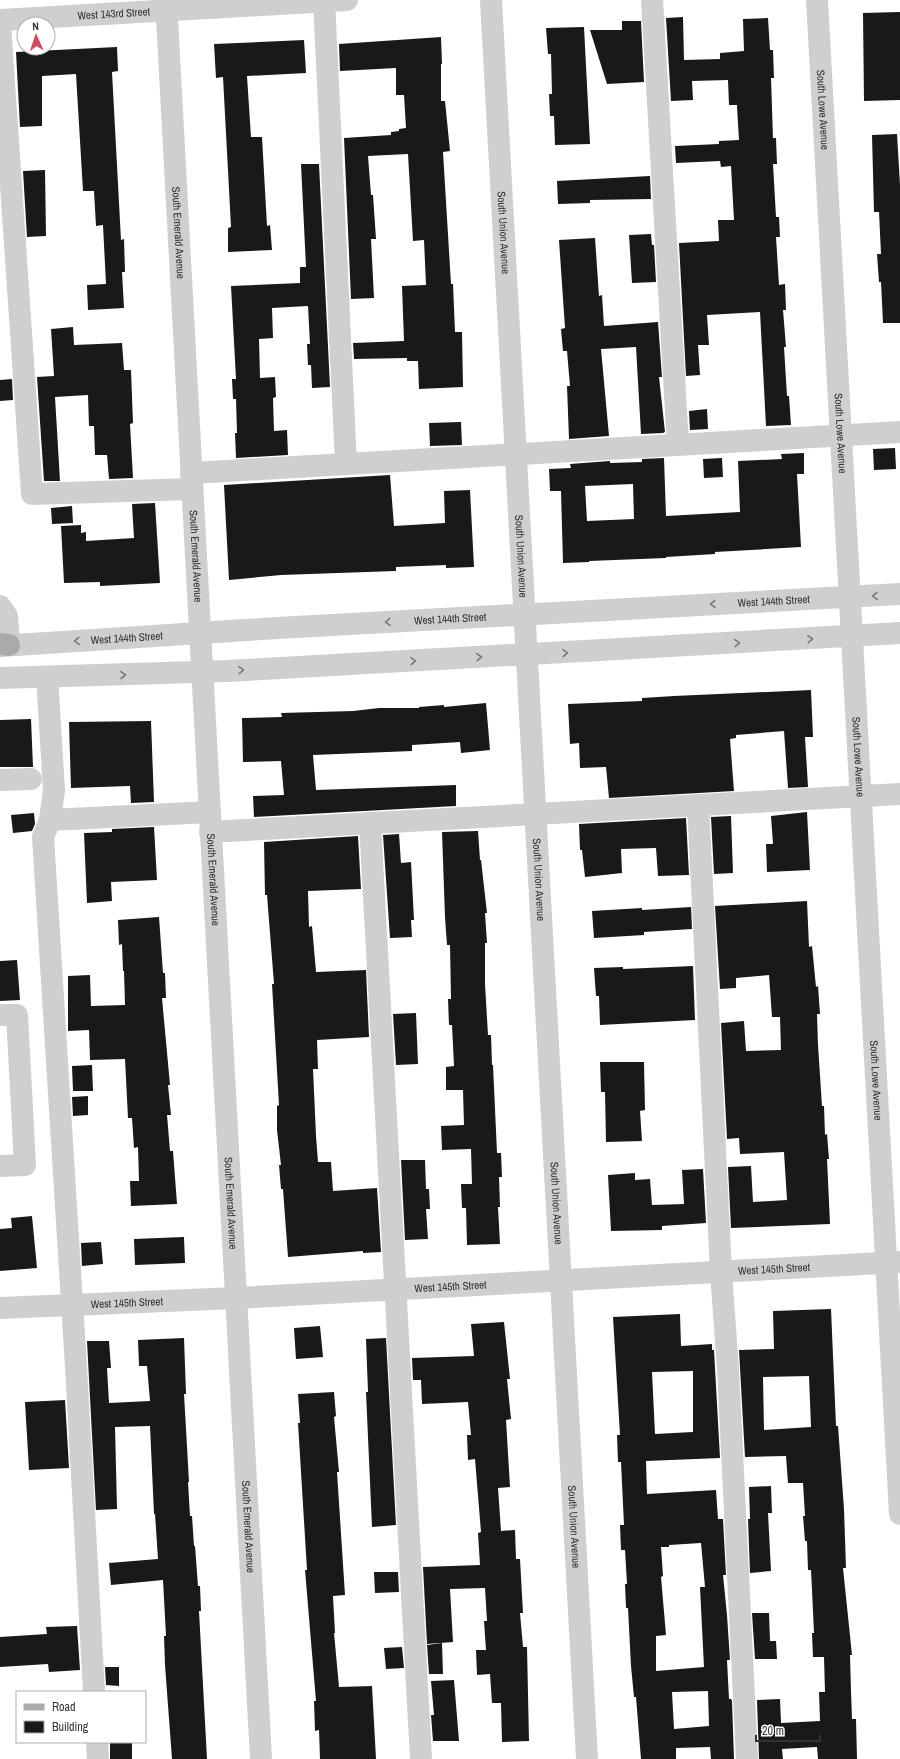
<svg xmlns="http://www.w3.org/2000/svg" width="900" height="1759" viewBox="0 0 900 1759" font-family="'Archivo Narrow',sans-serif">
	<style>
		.building { fill: #191919; fill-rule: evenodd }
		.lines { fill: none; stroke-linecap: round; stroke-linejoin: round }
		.minor { stroke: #cfcfcf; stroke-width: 22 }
		.major { stroke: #aaa; stroke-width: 22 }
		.oneway { stroke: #797979 }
		.labels { text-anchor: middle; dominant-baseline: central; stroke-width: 4; stroke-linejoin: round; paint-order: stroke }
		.street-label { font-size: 11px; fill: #323232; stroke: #fff }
	</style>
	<rect width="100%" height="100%" fill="#fff"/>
	<path class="building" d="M900,12v88l-36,1 -1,-88z
		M683,17l1,43 36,-1v-6l24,-2 -1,-32 25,-1 2,32h3l1,28h-3l2,60h3l1,26h-4l3,53h3l1,20h-4l3,48 6,-1 1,26h-3l3,37h-2l3,49h2l2,29 -25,1 -6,-114 -53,3 2,30h-11l2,30 -14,1 -7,-133 40,-2 -1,-21h16l-3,-54 -10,1 -1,-6 -44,2 -1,-17 44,-2v-3l20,-1 -2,-33v-2h-8l-1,-25 -36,1 1,19 -22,1 -5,-83z
		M622,21h19l3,61 -37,2 -17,-54h32z
		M584,27l6,117 -35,1 -1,-29h-4l-1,-22h3l-1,-40h-3l-2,-26z
		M441,37l1,27h-1v37h4l5,50 -7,1 8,132h2l2,48h7l1,55 -44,2 -1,-28h-11v-3l-53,1 -1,-16 51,-2 -2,-55 24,-1 -2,-45 -11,1 -5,-87 -40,2 3,39h2l3,44h-5l3,59 -23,1 -7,-161 47,-3v-3l8,-1v-2l7,-1 -2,-33h-8v-27l-56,3 -1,-27z
		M304,40l2,33 -59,3 4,61h11l5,89 3,-1 2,25 -44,2v-24l3,-1 -8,-150 -7,1 -2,-34z
		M117,47l1,24 -6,1 9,168 3,-1 1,33h-3l2,36 -36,2 -1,-25 19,-1 -3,-59 -7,1 -2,-35h-11l-7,-117 -34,2v50l-22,1 -4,-75z
		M897,134l3,51v138h-17l-2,-41h-2l-2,-28h4l-2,-42h-5l-2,-77z
		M301,164h18l11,223 -18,1 -1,-23h-3l-1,-21h3l-2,-38 -36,2 1,30 -14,1 1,39 15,-1 1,20 -3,1 1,33 13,-1 1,25 -52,3 -1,-25h2l-1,-34h-3l-1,-20h4l-5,-93 69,-3v-16h6z
		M45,170l1,66 -19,1 -4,-66z
		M650,176l1,23 -61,1v3l-32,1 -1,-23z
		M651,234l1,11h2l2,37 -24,1 -3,-48z
		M595,238l4,58 3,-1 2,31 54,-4 4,55h-3l6,55 -2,1 -22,1 -5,-87 -35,2 8,87 -40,3 -2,-53h3l-3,-35h-4l-2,-22 4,-1 -6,-88z
		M73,327l1,18 48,-2 2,27h7l2,53 -3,1 3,54 -24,1 -2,-24h-12l-1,-29h-5l-1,-31 -33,2 5,84h-16l-7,-104 17,-1 -3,-47z
		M12,379l1,21 -13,1v-21z
		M707,409l1,20 -18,1 -1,-19z
		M461,422l1,23 -32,1 -1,-23z
		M895,448l1,21 -22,1 -1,-21z
		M804,453v21h-7l4,73 -86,5v2l-49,3v1l-77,3v1l-26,1 -2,-72h-11l-1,-22 22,-1 -1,-4 40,-3v2l32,-1v-3l22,-1 2,58 74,-4 -2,-51 44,-2 -1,-5zM633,484l1,35 -47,2 -2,-35z
		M722,458l1,19 -19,1 -1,-19z
		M390,475l4,51 51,-3 -1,-32 26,-1 4,77 -28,1v-3l-50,2v4l-115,4 -52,5 -5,-95z
		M155,503l5,80 -60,3v-4l-36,1 -3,-57 20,-1v8l5,-1v9l48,-3 -2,-34z
		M72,506l1,17 -21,1 -1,-16z
		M811,690l2,47h-8l3,50 -20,1 -4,-57 -48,4v3l-6,1 4,52 -125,7 -3,-31 -26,1 -1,-25 -9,1 -2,-40 74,-3v-3l32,-2z
		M486,703l4,47 -29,3 -1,-11 -48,3v6l-99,4 3,35 140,-5v21l-202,11 -1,-21 31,-1 -3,-34 -38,1 -1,-44 40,-1 -1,-4 72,-2 26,-3h40v-1l25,-2v2z
		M31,719l2,48h-33v-47z
		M151,721l3,81 -23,1 -1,-17 -59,2 -2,-66z
		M807,812l3,58 -43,2 -1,-28h7l-2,-28z
		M34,813l1,11 -3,7 -19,2 -2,-18z
		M731,816l2,57 -19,1 -3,-57z
		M686,818l3,57 -31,1 -2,-28 -35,1 1,24 -37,4 -3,-27h-2l-1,-26z
		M154,827l3,53 -46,2 1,19 -25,2 -3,-70 28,-1v-3z
		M478,831l2,29h1l6,53h-2l2,30h-2v41l3,51h3l1,30h1l4,88h4l1,24h-3l1,30h-2l2,37 -33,1 -1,-37h-4l-1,-24h11l-1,-35 -29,1 -1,-24 23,-1 -1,-35h-17v-23l8,-1 -2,-41h-3l-1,-26h3l-1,-54h-3l-2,-28 -3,-85z
		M399,834l2,29 10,-1 3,58h-3l1,17 -22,1 -7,-103z
		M358,836l3,53 -53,2 1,36 3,-1 4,46 50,-2 3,67 -52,3 1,29h-5l3,67 2,26h13l2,29 44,-3 4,64 -18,1v-2l-75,6 -5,-68h-2l-2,-24h2l-4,-35v-24l2,-1 -7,-121h2l-7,-89h-2l-1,-53z
		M807,901l2,46 3,-1 4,41 2,-1 2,28h-3l1,31 4,61h2l1,29 2,-1 2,25h-2l3,65 -99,4 -3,-61 23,-1 2,36 34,-2 -3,-48 -44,2 -1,-16 -12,1 -6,-116 23,-2 2,30 35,-1 -1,-33h-8l-3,-42 -33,3v10l-16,1 -5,-83z
		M691,907l1,22 -48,3v3l-50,3 -2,-27 50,-3v2z
		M159,917l4,56h2l1,25h-4l8,87h-2l3,30h-4l3,36h3l4,53 -46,2 -1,-25h9l-1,-34 -4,1 -2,-30h-4l-3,-59 -35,1 -1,-30 -21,1v-55l22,-1 1,31 34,-1 -1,-34h-1l-1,-27 -3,1 -1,-25z
		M17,960l3,40 -20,1v-40z
		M693,966l2,54 -95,5 -1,-29h-3l-2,-28 29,-1v2z
		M416,1013l2,51 -22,1 -3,-51z
		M600,1062h44l1,48 -5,1 2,30 -36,1 -1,-50h-4z
		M92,1065l1,26h-20l-1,-25z
		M88,1096v19l-15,1 -1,-19z
		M401,1160h24l1,29h3l1,20h-4l2,30 -23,1z
		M703,1169l3,54 -44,3v4l-51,1 -3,-56 27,-2v7l15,-1 2,26 32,-1 -2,-34z
		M32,1216l5,52 -37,3v-42l12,-1 -1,-10z
		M184,1237l1,26 -50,2 -1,-26z
		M101,1242l2,22 -21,2 -1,-23z
		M831,1309l5,117h2l6,83 2,59h-3l9,87h-2l1,36 1,28h4l1,40h-39l-1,-12 -35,2 1,10h-24l-2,-59 23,-1 1,24 39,-2 -1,-29h6l-1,-35h-11l-1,-24h2l-2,-43 -1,-20h-3l-1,-29h-2l-2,-25h2l-2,-33h-15l-2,-27 -41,1 -6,-107 35,-1 -1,-38zM809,1376l2,51 -47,3 -1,-53z
		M680,1314l1,32 31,-2v6h2l6,108 -74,3 1,33 69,-4 2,29h5l3,56h-3l4,40 3,45h-3l2,39h2l1,2 2,58h-23l-1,-12 -34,1v11h-35l-5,-62h-2l-3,-31 -3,-58h-2l-1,-24h2l-2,-34h-4l-1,-25h4l-3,-63h-3l-1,-27h3l-7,-118zM693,1371v61l-38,2 -3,-62zM701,1543l4,44h-5l4,80 -48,4v-35l10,-1 -5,-58 2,-1 -2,-29h8v-2zM708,1691l1,35 -35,3 -2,-37z
		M504,1322l6,57h-3l4,40 -5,1 4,67 -12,1 3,43 14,-1 1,29h4l3,54h-3l3,34h4l2,94 -27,1 -1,-39h-9l-2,-29 -13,1 -1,-25h10l-2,-29h3l-2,-33 -35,1 3,53 -26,2 -4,-77 57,-2 -2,-32 3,-1 -6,-73 -7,1 -1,-25h4l-3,-33 -46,2 -1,-24h-8l-1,-22 62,-2 -3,-32z
		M320,1326l3,31 -27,2 -2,-31z
		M184,1338l2,56h-2l5,88h-1l2,34h2l2,30h1l3,40h2l1,25h-2l8,148h-35l-7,-94 -1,-29h2l-3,-56 -52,5 -2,-22 49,-4 -3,-45h-1l-4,-88 -35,1 2,82 -21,1 -9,-169h22l2,27h-4l2,35 41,-2 -3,-35h-8l-1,-26z
		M386,1338l10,187 -24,2 -6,-135h2l-2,-53z
		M334,1392l2,24 -2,1 5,55h-2l8,123 -12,1 2,37h-1l5,54 33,-1 4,73h-56l-1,-29 -4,1 -1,-30h2l-11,-131h2l-9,-147h2l-2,-29z
		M65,1400l4,68 -40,2 -4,-68z
		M771,1486l1,27h-4l3,58 -21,2 -2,-54h2l-1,-32z
		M374,1572h24l1,20 -24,1z
		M752,1613h17l1,28h6l1,18h-22z
		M77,1626l3,44 -31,2 -1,-8 -48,3v-30l47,-3 -1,-7z
		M442,1643l1,31h-14l-2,-29z
		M402,1647l2,21 -18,1 -2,-21z
		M105,1667h14v19l-13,-1z
		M454,1680l5,61h-26l-2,-26h3l-3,-34z
		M110,1742h22v17h-22z"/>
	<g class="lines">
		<g class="minor">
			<path id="s1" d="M166,0l95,1759"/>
			<path d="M324,0l22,464"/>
			<path id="s2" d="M491,0l96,1759"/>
			<path d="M652,0l26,445"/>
			<path id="s3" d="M817,0l83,1514"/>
			<path id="s4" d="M0,20l347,-20"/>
			<path d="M0,24l32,470 160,-5"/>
			<path d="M191,473l709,-41"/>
			<path d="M0,606l7,10 2,29"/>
			<path id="s5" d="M0,646l277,-18 623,-34"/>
			<path d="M47,677l7,113 -4,30 -7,17 33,530 18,325"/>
			<path d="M0,678l228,-7 672,-38"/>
			<path d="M0,780l31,-1"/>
			<path d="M698,805l23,467 7,97 19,390"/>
			<path d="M50,820l160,-8"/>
			<path d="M370,823l51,936"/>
			<path d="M210,832l690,-38"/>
			<path d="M0,1015h17l8,150 -25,1"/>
			<path id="s6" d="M0,1308l236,-10 664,-36"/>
			<path d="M97,1742l1,17"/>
		</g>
		<path class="major" d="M0,644l9,1"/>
	</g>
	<defs><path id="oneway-chevron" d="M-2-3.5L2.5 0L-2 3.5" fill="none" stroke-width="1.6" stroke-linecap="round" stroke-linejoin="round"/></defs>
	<g class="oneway">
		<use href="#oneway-chevron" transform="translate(875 596) rotate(177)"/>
		<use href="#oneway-chevron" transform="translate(713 604) rotate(177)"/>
		<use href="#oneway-chevron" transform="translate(388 622) rotate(177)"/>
		<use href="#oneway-chevron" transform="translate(810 639) rotate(-3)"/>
		<use href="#oneway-chevron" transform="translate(77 641) rotate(176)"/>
		<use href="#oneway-chevron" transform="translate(737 643) rotate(-3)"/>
		<use href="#oneway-chevron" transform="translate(565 653) rotate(-3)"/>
		<use href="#oneway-chevron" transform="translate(479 657) rotate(-3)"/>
		<use href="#oneway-chevron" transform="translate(413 661) rotate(-3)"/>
		<use href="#oneway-chevron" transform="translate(241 670) rotate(-3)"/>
		<use href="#oneway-chevron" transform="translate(123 675) rotate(-2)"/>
	</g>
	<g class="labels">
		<g class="street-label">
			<text stroke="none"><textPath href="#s4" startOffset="114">West 143rd Street</textPath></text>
			<text stroke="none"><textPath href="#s3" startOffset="110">South Lowe Avenue</textPath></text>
			<text stroke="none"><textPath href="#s1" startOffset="233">South Emerald Avenue</textPath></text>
			<text stroke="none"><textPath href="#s2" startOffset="233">South Union Avenue</textPath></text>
			<text stroke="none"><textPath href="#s3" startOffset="434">South Lowe Avenue</textPath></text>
			<text stroke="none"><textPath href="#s1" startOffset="557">South Emerald Avenue</textPath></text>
			<text stroke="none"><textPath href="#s2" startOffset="557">South Union Avenue</textPath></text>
			<text stroke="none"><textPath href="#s5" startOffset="775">West 144th Street</textPath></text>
			<text stroke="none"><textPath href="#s5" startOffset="451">West 144th Street</textPath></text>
			<text stroke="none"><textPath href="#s5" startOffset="127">West 144th Street</textPath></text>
			<text stroke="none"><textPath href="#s3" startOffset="758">South Lowe Avenue</textPath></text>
			<text stroke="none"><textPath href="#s2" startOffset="881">South Union Avenue</textPath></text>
			<text stroke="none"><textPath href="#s1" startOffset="881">South Emerald Avenue</textPath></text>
			<text stroke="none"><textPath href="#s3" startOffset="1082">South Lowe Avenue</textPath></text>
			<text stroke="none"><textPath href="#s1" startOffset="1205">South Emerald Avenue</textPath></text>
			<text stroke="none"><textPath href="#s2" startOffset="1205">South Union Avenue</textPath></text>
			<text stroke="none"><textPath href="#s6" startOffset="775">West 145th Street</textPath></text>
			<text stroke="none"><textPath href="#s6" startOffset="451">West 145th Street</textPath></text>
			<text stroke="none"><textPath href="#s6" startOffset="127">West 145th Street</textPath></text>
			<text stroke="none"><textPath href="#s1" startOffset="1529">South Emerald Avenue</textPath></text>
			<text stroke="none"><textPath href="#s2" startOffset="1529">South Union Avenue</textPath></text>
		</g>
	</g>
	<rect x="16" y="1691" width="130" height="52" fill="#ffffff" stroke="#adadad"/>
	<rect x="24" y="1704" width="20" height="6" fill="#aaaaaa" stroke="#adadad"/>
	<text x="52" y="1711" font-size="12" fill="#323232">Road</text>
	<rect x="24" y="1721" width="20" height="12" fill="#191919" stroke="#adadad"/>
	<text x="52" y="1731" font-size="12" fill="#323232">Building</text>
	<g transform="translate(36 36) rotate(357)"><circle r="19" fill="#ffffff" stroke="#adadad"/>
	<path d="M0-3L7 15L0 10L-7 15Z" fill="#d6485c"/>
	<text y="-6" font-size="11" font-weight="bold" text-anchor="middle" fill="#323232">N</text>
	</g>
	<path d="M756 1735v6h64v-6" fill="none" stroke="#323232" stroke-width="2"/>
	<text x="762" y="1735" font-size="12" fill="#323232" stroke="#ffffff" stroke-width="3" paint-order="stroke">20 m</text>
</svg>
